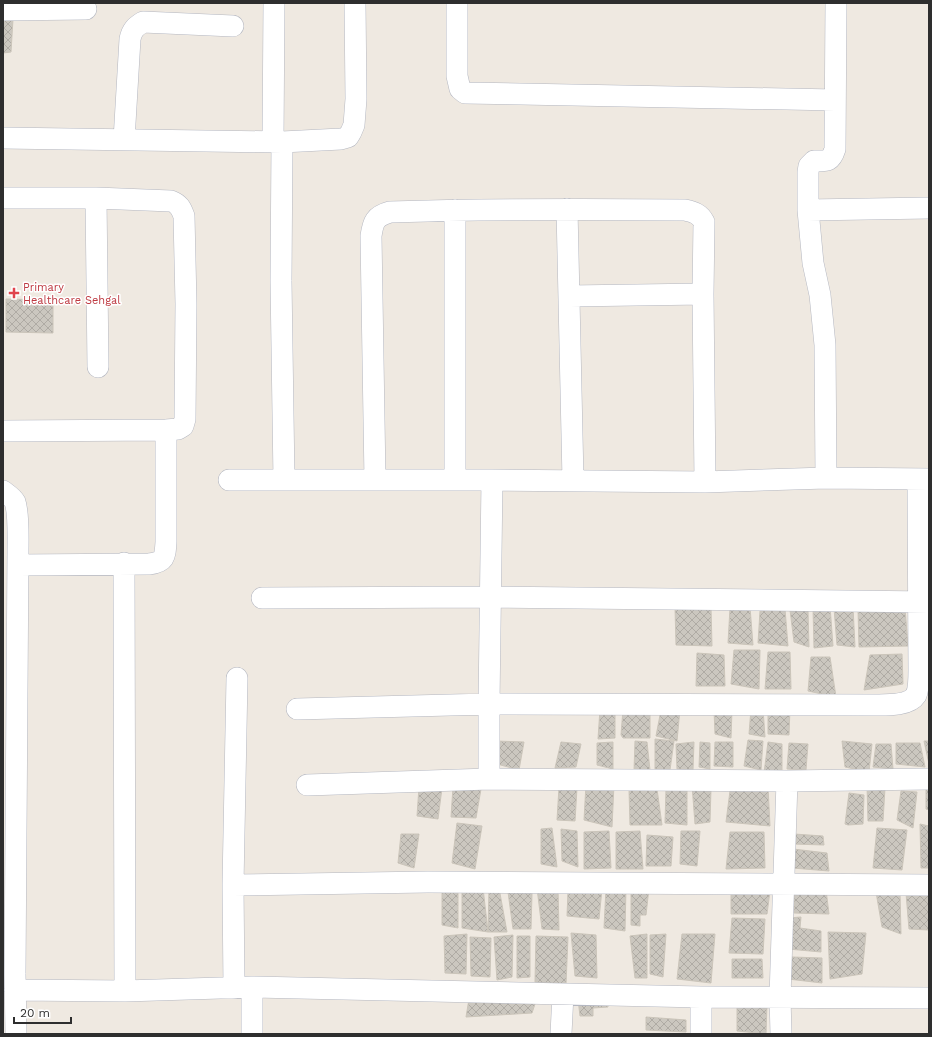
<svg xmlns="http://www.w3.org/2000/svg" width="932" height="1037" viewBox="0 0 932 1037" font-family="'Work Sans',sans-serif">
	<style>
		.building { fill: url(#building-cross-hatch); stroke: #cbc5ba }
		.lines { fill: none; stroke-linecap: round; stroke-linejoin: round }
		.minor-casing { stroke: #b4b7c1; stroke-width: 22 }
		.minor { stroke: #fff; stroke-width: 21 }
		.health-dot { fill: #e0444e; stroke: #fff; stroke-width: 1.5 }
		.labels { text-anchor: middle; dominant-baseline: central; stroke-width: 3; stroke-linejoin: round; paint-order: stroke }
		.health-label { font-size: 11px; fill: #be3a42; stroke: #fff; text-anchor: start }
	</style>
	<defs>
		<pattern id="building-cross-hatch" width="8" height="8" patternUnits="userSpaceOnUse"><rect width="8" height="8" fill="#cbc7bf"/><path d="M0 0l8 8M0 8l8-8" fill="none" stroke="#afaba4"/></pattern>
	</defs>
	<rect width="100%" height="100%" fill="#efe9e1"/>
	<path class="building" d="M3,18l10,1 -2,33 -8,1z
		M6,299l47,1v33l-47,-1z
		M830,606l3,40 -19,2 -1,-40z
		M675,607l36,1 1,38 -36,-1z
		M750,607l3,38 -25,-2 2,-35z
		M853,607l2,40 -18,-2 -3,-37z
		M905,608l3,38 -49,1 -1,-38z
		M785,609l3,37 -30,-3 2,-32z
		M790,610l18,1 1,36 -15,-5z
		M734,650h26l-1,39 -28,-5z
		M768,652h22l1,37h-26z
		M697,653l27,2 1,31h-29z
		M902,654l1,30 -39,6 6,-35z
		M811,657h19l6,40 -28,-6z
		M650,707v31h-27l-2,-3 2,-26z
		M790,708l-1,27 -21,-1v-23z
		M600,709h15v29l-17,1z
		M680,709l-3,32 -21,-5 5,-26z
		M751,709h12l2,28 -16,-3z
		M714,710h18l-1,28 -16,-4z
		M655,739l19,2 -4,29 -15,-1z
		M748,740l15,1 -2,29 -17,-4z
		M496,741l28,1 -5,28 -22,-6z
		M635,741l12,1 3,28 -16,1z
		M842,741l30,3 -3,28 -24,-5z
		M924,741h5v23z
		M561,742l20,2 -5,23 -21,1z
		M613,742v27l-16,-4v-22z
		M694,742l-1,28 -16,-1 -1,-25z
		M700,742l10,1v26l-11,-2z
		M715,742h18v25l-19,-1z
		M768,742l14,2v28l-18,1z
		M789,743l19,1 -2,26 -19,-1z
		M896,743h24l5,24 -29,-3z
		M876,744h15l2,25 -20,-2z
		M586,784h28l-2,43 -28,-7z
		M926,784h3v26l-3,-1z
		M692,785l19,3 -1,34 -15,2z
		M867,785l18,3 -2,33h-15z
		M419,787l23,1 -4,31 -21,-3z
		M453,787l28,2 -5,29 -25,-1z
		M559,787l18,1 -2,33 -18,-1z
		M687,787v38l-22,-2 1,-34z
		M768,787l2,39 -44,-4 4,-31z
		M629,789h28l5,36h-32z
		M901,791l16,1 -4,36 -16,-8z
		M849,793l15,2 -1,29 -15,1 -3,-1z
		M457,823l25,3 -7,43 -23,-6z
		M920,824l9,2v42h-8z
		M552,828l5,39 -16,-3v-35z
		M877,828l30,2 -5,40 -29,-2z
		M561,829l16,2 1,36 -16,-6z
		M609,831l2,37 -27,1v-37z
		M640,831l3,38h-27v-37z
		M681,831h19l-3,35 -17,-2z
		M730,832h34l1,36 -39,1z
		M401,834h18l-5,34 -16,-5z
		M794,834l29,2 1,9 -31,-1z
		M647,835l26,2 -2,29h-25z
		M793,849l34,4 2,18 -37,-3z
		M458,885v43l-16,-3v-38z
		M626,887l-1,44 -21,-3 2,-40z
		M483,888l5,44 -26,-4v-39z
		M499,888l8,44h-19l1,-43z
		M537,888l21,1 1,41 -17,-1z
		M649,888l-3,27h-6v11l-9,-1v-36z
		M602,889l-3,30 -32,-3 1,-25z
		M826,890l3,24 -35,-1v-22z
		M770,891l-3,23h-36v-20z
		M508,892l24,1 -1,36h-18z
		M876,892l24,1 1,41 -19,-7z
		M906,893l23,1v36l-20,-1z
		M801,917l-1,11 21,3v21l-33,-3v-31z
		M732,918l33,1 -2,35 -34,-1z
		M828,932l38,1 -4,41 -32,5z
		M571,933l25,2 1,43 -22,-2z
		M467,934l-1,40 -21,-1 -1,-37z
		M647,934v44h-12l-5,-42z
		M666,934l-3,43 -13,-3v-39z
		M682,934h33l-4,49 -34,-4z
		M513,935l-1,42 -15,3 -3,-43z
		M517,936h13v41l-13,1z
		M536,936l32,1 -2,47 -31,-2z
		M470,937l21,1 -1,39 -19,-1z
		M792,957l30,1v25l-34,-4z
		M732,959h30l1,19h-31z
		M537,998l-5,15 -66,4 3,-18z
		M578,999l30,1v7l-15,1v8h-13z
		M737,1003l30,1 -1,30 -29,-3z
		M646,1017l40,3v12l-40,-2z"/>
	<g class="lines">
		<g class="minor-casing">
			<path id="minor" d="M457,3v73l3,13 5,4 370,7
				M3,10l83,-1
				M3,138l279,4 59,-3 7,-2 3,-5 3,-7 2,-26 -1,-96
				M124,140l6,-101c2,-9 5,-12 13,-17l90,4
				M273,141l1,-138
				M282,142l-1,139 3,199
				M3,198h93l75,3c8,3 10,7 13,15l2,88 -1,115 -2,7 -5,3 -12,1
				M96,198l2,169
				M567,209l6,271
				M455,210v270
				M808,210l121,-2
				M570,296l133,-2
				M3,431l163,-1v112c-1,15 -1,20 -17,22l-131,1
				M826,478l-1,-133 -5,-50 -7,-32 -5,-53v-38l1,-6 5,-5c13,0 17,1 21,-12l1,-146
				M229,480h263l-3,224 386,1c11,0 34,1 41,-10 3,-6 3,-18 3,-25l-1,-191
				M375,480l-4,-244c2,-14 4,-20 19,-24 98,-3 197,-3 295,-2 9,2 15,4 19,12l-1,72 2,188
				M492,480l213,2 121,-4 103,1
				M3,491c4,3 10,7 12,11 4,11 3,37 3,49l-3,423 1,60
				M124,563l1,428
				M262,598l229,-1 438,5
				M297,709l192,-5v75
				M787,781l142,-2
				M307,785l182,-6 298,2 -7,216 1,37
				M233,885l4,-207
				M252,987v47
				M234,988l-1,-103 195,-3 501,3
				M15,990l110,1 127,-4 449,10 228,1
				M701,997v37
				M561,1034l2,-40"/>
		</g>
		<use href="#minor" class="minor"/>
	</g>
	<path class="health-dot" d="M12 287h4v4h4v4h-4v4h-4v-4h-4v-4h4z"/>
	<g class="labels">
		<g class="health-label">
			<text x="23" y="287">Primary<tspan x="23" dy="13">Healthcare Sehgal</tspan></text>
		</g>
	</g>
	<rect width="932" height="1037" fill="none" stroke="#2e2e2e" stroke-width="8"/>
	<path d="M14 1017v6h57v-6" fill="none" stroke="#2e2e2e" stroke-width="2"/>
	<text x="20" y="1017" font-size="12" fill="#2e2e2e" stroke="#ffffff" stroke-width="3" paint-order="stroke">20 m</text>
</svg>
